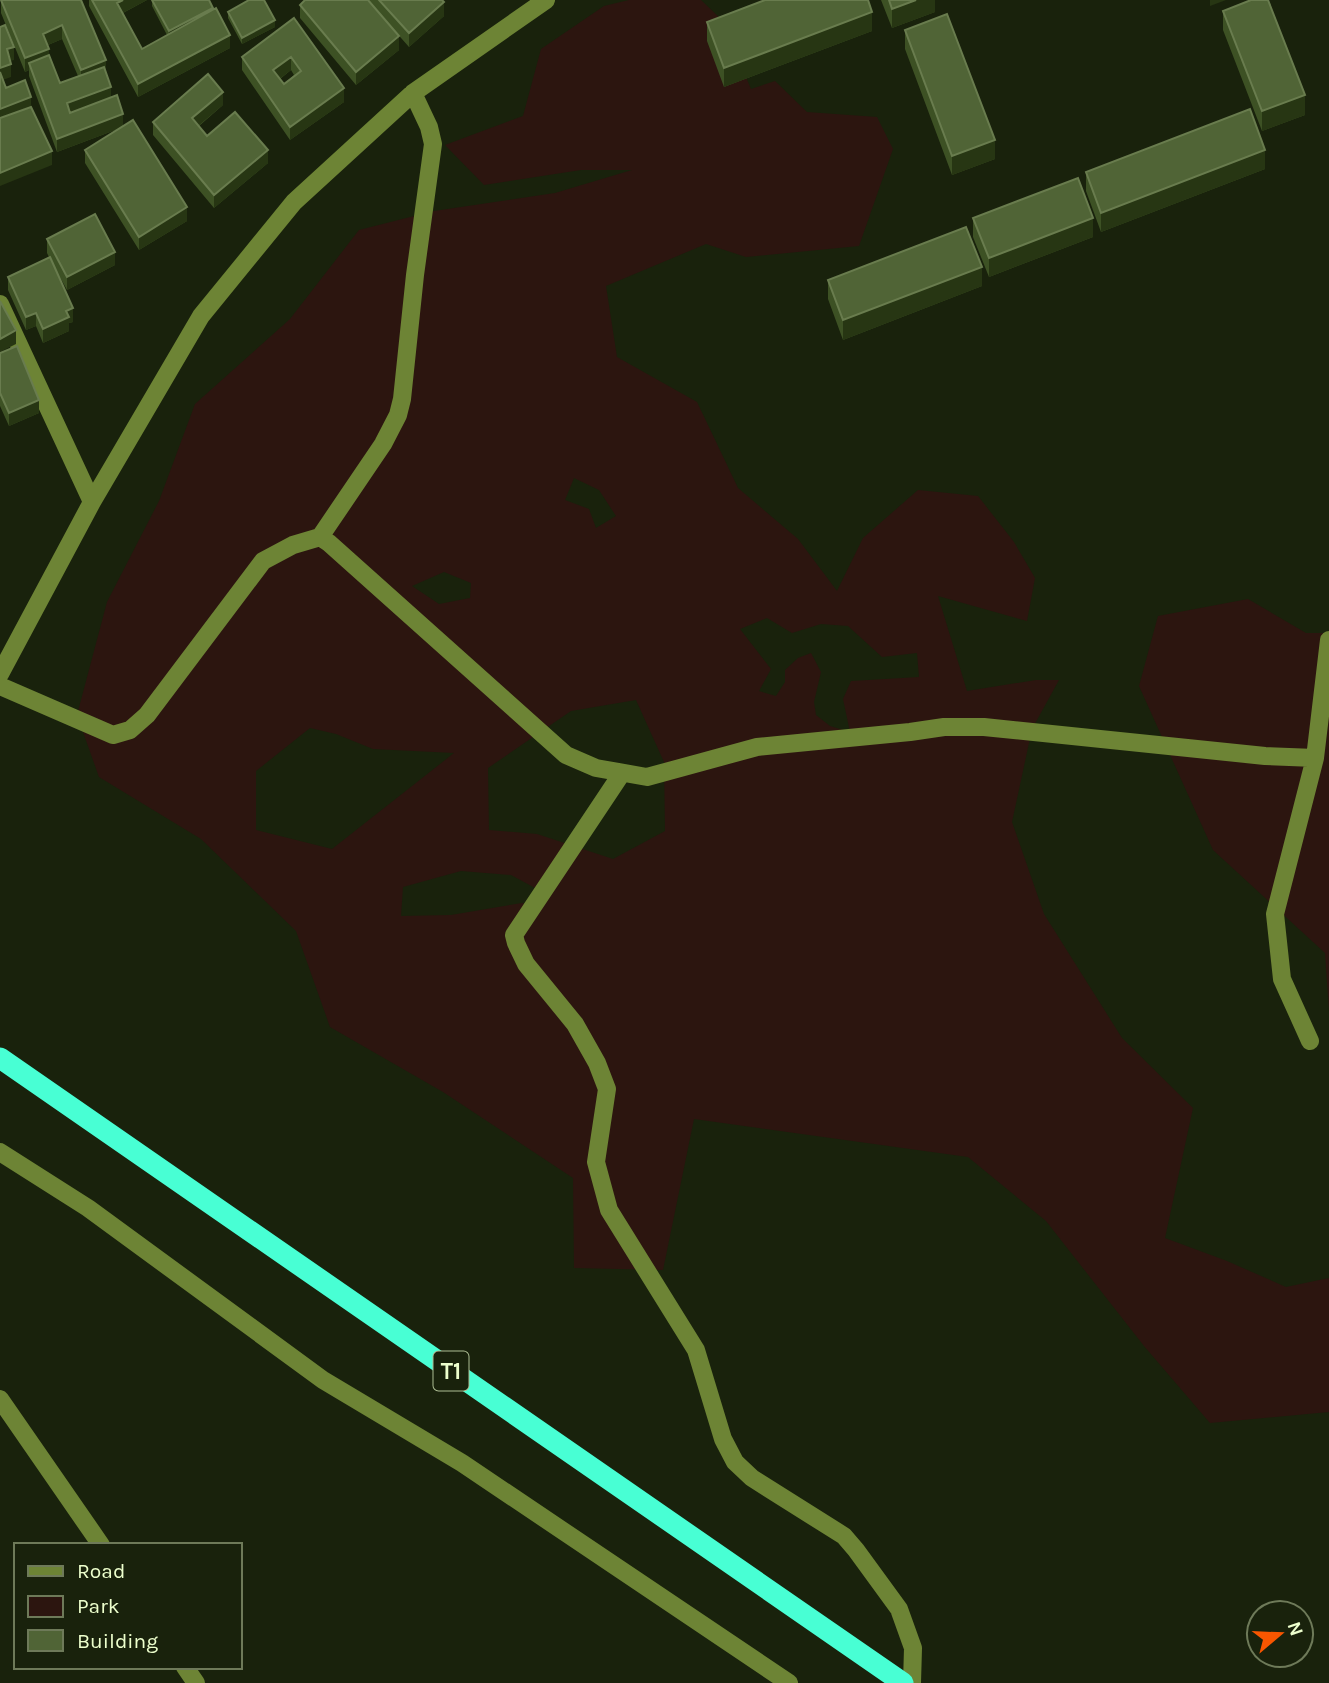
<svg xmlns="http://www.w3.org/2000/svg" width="1329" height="1683" viewBox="0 0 1329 1683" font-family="Karla,sans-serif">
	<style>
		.green { fill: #2c150f; fill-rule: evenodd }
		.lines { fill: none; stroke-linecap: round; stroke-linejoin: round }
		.minor { stroke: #6d8435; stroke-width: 18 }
		.highway { stroke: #48ffd4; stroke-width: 21 }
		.wall { fill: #3d5124; fill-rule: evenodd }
		.shaded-wall { fill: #273613 }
		.building { fill: #506436; stroke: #697c4e; stroke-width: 2; fill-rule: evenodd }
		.labels { text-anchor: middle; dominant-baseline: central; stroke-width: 6; stroke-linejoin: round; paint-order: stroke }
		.shield { fill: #19220c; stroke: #adbd93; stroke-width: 2 }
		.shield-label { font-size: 23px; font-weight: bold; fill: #edffcd }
	</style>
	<rect width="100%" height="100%" fill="#19220c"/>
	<path class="green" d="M629,0h72l21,20 29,69 24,-8 32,31 70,5 16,32 -34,97 -113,11 -40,-13 -100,42 11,71 80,45 41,86 60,51 39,52 26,-53 55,-48 60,6 36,46 21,36 -8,43 -89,-25 29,95 69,-11h23l-27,49 -20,93 32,92 78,124 71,70 -28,130 62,23 59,26 43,-9v134l-119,11 -66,-77 -98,-125 -78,-64 -274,-38 -31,151 -89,-2 -1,-90 -130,-86 -113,-65 -34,-96 -95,-92 -102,-62 -22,-62 30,-113 52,-101 36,-97 95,-85 69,-89 75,-19 121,-18 77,-23h-51l-97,15 -39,-40 78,-29 18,-67 63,-43zM574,478l25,12 17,26 -20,12 -7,-19 -24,-9zM444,572l27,11 -1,15 -31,6 -27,-18zM767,618l25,15 29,-9 27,2 34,31 35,-4 2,24 -68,4 -8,18 7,33 -20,-6 -14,-11 -2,-13 7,-30 -10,-19 -13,5 -13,12v12l-9,14 -17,-5 12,-22 -31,-40zM636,700l28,62 1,69 -52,28 -76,-25 -48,-4 -1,-62 83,-57zM310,728l26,6 37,15 81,4 -122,96 -76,-19v-59zM461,871l50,4 26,14 6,19 -21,-5 -71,12 -50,1 2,-29z
		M1248,599l58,34h23v378l-4,-58 -112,-103 -74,-164 19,-70z"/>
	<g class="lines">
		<path class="minor" d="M0,304l92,198
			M320,537l63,-93 15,-29 4,-16 13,-124 18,-131 -4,-17 -16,-34
			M0,674l92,-172 109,-186 93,-114 119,-109 133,-93
			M0,686l113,49 17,-5 17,-15 116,-154 30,-16 27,-8 9,6 237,212 30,13 51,9 110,-30 153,-15 34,-5h40l281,29 50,2
			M622,773l-108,162 2,8 10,21 49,60 22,39 10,26 -11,73 13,48 87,140 27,89 12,23 17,16 92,58 12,14 43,59 14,39 -1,35
			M1310,1041l-28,-62 -7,-65 40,-156 14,-118
			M0,1152l88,56 235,172 139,83 327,220
			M0,1399l101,146
			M185,1667l11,16"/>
		<path class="highway" d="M0,1058l903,625"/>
	</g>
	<path class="wall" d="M1,0h80l25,72 5,25 12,29 64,95 -48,29 -54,-87v-13l33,-21 -61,23 -28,-76v-6l-4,2 -24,-59zM62,39l16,37 -18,7 -11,-28 -1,-10z
		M89,0h58l-24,13 19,36 25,-14 -15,-29v-6l61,10 17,38 -92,49 -49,-91z
		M305,0h137l2,16 -35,31 -30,-34 20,37 -43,35 -56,-67v-13z
		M881,0h54v12l-43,16z
		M1223,11l82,104 -43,16 -39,-101z
		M228,12l47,15 -33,17 -14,-26z
		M294,18l50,84 -54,38 -48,-70v-13zM291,70l3,5 -10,9 -4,-5z
		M707,22l165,9 -148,56 -17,-46z
		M905,30l90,129 -43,16 -47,-126z
		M223,105l-24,21 8,10 61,27 -54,45 -61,-73v-13z
		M1265,169l-164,63 -15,-41v-19z
		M973,218l120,19 -104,40 -16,-40z
		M47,239l68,26 -48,25 -12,-22 18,54 -4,1v8l-26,12 -7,-17 -10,4 -18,-40v-13l41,-20 -2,-4z
		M828,280l154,6 -139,54 -15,-41z
		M0,353l39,60 -30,13 -9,-20z"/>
	<path class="shaded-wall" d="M123,0h24l-30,16v-13z
		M916,0h19v12l-43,16v-19z
		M1210,0h16l-16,6z
		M444,2v14l-35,31v-14z
		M213,8v6l-44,24v-7z
		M872,12v19l-148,56v-19z
		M275,20v7l-33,17v-6z
		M62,25v14l-19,8v-13z
		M230,35v13l-92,49v-13z
		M399,36v14l-43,35v-13z
		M14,47v13l-7,2v-13z
		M49,49v13l-20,1v7l-4,2v-14z
		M291,57v13l-18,14v-14z
		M106,60v13l-25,10v-13z
		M11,64v13l-11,4v-13z
		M111,87v14l-44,16v-14z
		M344,88v14l-54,38v-13z
		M223,92v13l-31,26v-13z
		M1305,95v20l-43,16v-20z
		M31,97v13l-31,12v-13z
		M123,114v13l-66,25v-13z
		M995,140v19l-43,16v-19z
		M268,150v13l-54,45v-13z
		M1265,150v19l-164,63v-19z
		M52,151v14l-52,21v-13z
		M187,207v14l-48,29v-13z
		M1093,218v19l-104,40v-19z
		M115,252v13l-48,25v-13z
		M982,267v19l-139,54v-20z
		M73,308v14l-4,1v8l-26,12v-14l23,-18z
		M36,313v13l-10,4v-13z
		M16,330v14l-16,8v-13z
		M39,400v13l-30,13v-13z"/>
	<path class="building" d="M1,0h80l25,60 -25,10 -19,-45 -19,9 6,15 -24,9z
		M92,0h31l-6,3 25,46 74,-41 14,27 -92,49z
		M152,0h57l4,8 -44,23z
		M249,0h15l11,20 -33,18 -14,-26z
		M305,0h63l31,36 -43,36 -56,-67z
		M379,0h63l2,2 -35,31z
		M765,0h103l4,12 -148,56 -17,-46z
		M889,0h27l-24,9z
		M1251,0h17l37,95 -43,16 -39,-100z
		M947,14l48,126 -43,16 -47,-126z
		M294,18l50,70 -54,39 -48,-70zM291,57l10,14 -17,13 -11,-14z
		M5,25l9,22 -7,2 4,15 -11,4v-41z
		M49,55l11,28 44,-16 7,20 -44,16 3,10 47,-18 6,19 -66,25 -28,-76z
		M0,72l6,16 19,-8 6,17 -31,12z
		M208,74l15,18 -31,26 15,18 28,-24 33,38 -54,45 -61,-73z
		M31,107l21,44 -52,22v-55z
		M1250,109l15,41 -164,63 -15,-41z
		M133,120l54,87 -48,30 -54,-87z
		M1078,178l15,40 -104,40 -16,-40z
		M95,214l20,38 -48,25 -20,-38z
		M966,227l16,40 -139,53 -15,-40z
		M50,257l23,51 -7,3 3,6 -26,12 -7,-16 -10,4 -18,-40z
		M0,301l16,29 -16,9z
		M17,346l22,54 -30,13 -9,-20v-40z"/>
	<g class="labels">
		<rect class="shield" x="433.5" y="1351.5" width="35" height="39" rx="5"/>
		<g class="shield-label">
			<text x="451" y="1371">T1</text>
		</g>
	</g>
	<rect x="14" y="1543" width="228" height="126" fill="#19220c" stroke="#6e7a59" stroke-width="2"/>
	<rect x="28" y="1566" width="35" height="10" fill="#6d8435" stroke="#6e7a59" stroke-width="2"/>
	<text x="77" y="1578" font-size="21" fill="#edffcd">Road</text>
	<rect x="28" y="1596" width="35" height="21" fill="#2c150f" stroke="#6e7a59" stroke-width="2"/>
	<text x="77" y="1613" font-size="21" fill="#edffcd">Park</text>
	<rect x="28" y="1630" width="35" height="21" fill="#506436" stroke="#6e7a59" stroke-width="2"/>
	<text x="77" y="1648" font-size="21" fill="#edffcd">Building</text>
	<g transform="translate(1280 1634) rotate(71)"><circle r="33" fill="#19220c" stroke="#6e7a59" stroke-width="2"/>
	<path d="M0-5L12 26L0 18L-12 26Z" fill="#f85600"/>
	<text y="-10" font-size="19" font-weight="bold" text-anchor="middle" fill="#edffcd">N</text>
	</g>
</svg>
